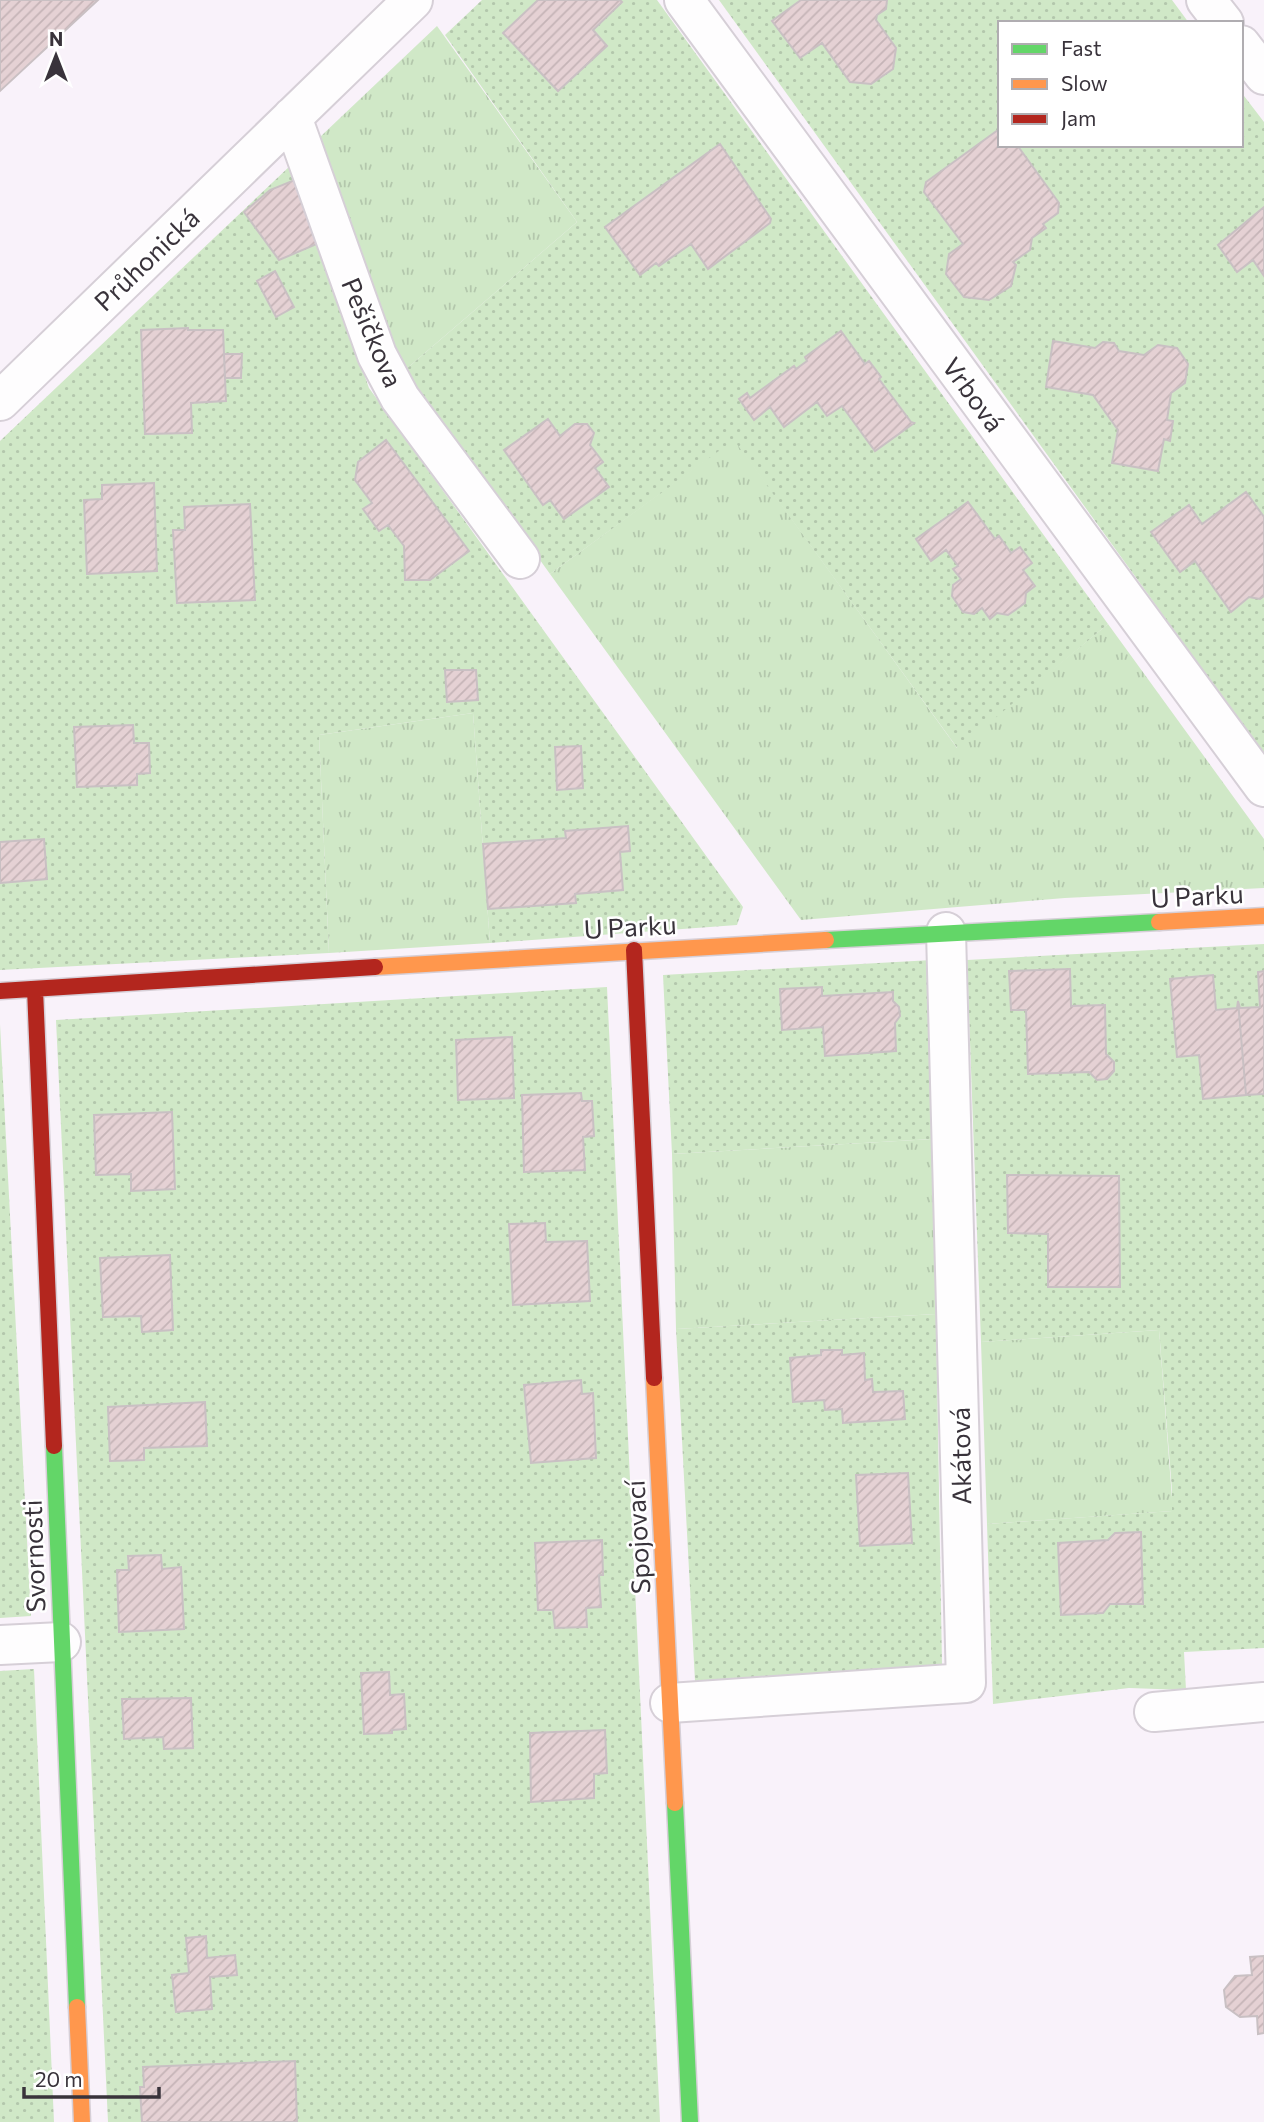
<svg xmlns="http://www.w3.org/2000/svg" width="1264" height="2122" viewBox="0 0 1264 2122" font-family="Commissioner,sans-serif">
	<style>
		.grass { fill: url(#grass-tufts) }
		.park { fill: url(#park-dots) }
		.building { fill: url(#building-hatch); stroke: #c9c0c3; stroke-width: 2 }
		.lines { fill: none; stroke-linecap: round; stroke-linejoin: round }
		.street-casing { stroke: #d6cfd7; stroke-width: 42 }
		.fast-casing { stroke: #d6cfd7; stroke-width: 19 }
		.slow-casing { stroke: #d6cfd7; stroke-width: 19 }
		.jam-casing { stroke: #d6cfd7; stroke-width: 19 }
		.street { stroke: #fefdfe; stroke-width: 38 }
		.fast { stroke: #63d668; stroke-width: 16 }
		.slow { stroke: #ff974d; stroke-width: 16 }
		.jam { stroke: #b3261e; stroke-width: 16 }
		.labels { text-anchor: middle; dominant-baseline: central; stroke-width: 5; stroke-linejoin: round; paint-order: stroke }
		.street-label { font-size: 26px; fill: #39333b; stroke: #fff }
	</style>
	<defs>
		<pattern id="grass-tufts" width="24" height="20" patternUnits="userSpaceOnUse" patternTransform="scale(1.75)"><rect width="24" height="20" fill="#d0e8c7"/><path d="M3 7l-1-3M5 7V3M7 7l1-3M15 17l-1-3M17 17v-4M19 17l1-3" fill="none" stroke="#b3c7ac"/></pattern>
		<pattern id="park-dots" width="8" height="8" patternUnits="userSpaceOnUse" patternTransform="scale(1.75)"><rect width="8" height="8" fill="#d0e8c7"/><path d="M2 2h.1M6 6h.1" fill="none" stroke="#b3c7ac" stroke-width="1.8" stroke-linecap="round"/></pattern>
		<pattern id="building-hatch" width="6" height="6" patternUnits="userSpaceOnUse" patternTransform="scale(1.75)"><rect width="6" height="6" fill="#e5d1d4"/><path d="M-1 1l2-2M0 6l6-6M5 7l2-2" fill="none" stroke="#c5b4b7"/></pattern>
	</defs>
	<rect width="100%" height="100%" fill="#f9f2fa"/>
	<path class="grass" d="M437,26l140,196 -173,149 -84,-234z
		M734,439l223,309 151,-124 156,215v49l-199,10 -264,22 -251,-346z
		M473,713l17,230 -161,10 -10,-218z
		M933,1139l3,175 -260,15 -4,-175z
		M1159,1330l14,181 -186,13 -6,-182z"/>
	<path class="park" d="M482,0h175l451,624 -150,125 -224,-309 -184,134 -146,-203 173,-149 -132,-187z
		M719,0h453l17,23h-189v122h241v-53l23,30v633z
		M291,165l78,223 374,519 -6,18 -247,18 -17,-230 -154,22 10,218 -329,17v-529z
		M1264,944v704l-80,4 2,38 -57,-2 -136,16 -6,-180 185,-13v-21l-13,-160 -178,12 -14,-382z
		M932,960l1,179 -261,15 -9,-179z
		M607,987l53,1135h-552l-52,-1102z
		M0,1024l31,592 -31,2z
		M936,1314l6,352 -247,15 -19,-352z
		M34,1669l20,453h-54v-451z"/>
	<path class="building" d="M0,0h98l-98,91z
		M538,0h82l2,2 -29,28 14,16 -49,45 -55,-58z
		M801,0h86l-1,9 -9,6 -1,5 20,28 -3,21 -22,15 -21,-2 -28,-39 -22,15 -28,-37z
		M998,130h2v15h17l42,58 -1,10 -15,11 3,4 -14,10 -2,12 -17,12 3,3 -5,21 -22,14 -25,-3 -18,-23 3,-20 14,-10 -39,-52 2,-10z
		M720,144l51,75 -1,4 -62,46 -17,-25 -32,22 -3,-3 -16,12 -35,-48z
		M297,179l22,64 -40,17 -35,-48 26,-22z
		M1264,207v69l-11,-16 -16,12 -19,-27z
		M275,271l19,36 -18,10 -19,-36z
		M188,328v2h35l3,71 -35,2 1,30 -47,1 -4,-104z
		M841,331l24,33 4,-3 12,16 -2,2 32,43 3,1 -39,28 -33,-45 -15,10 -10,-14 -33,25 -14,-20 -16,13 -15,-21 8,-6 3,5 44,-32 2,3 11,-8 -2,-4z
		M1053,341l42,7 8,-6 11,1 5,8 25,4 14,-10 19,3 11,16 -3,19 -14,10 -4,27 6,1 -3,20 -6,-2 -6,32 -46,-8 6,-33 -25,-35 -47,-8z
		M224,354h18l-1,24h-16z
		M548,419l12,17 15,-12h12l7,9 -4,12 13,17 -8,6 14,19 -45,32 -14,-19 -7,5 -39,-55z
		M386,440l83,111 -39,29h-25l-1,-34 -16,-21 -9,6 -16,-22 9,-6 -17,-23 3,-18z
		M154,483l3,88 -70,3 -3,-74 18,-1v-14z
		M1246,492l18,25v79l-4,3 -11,-2 -18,15 -36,-51 -15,11 -29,-40 38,-27 13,19z
		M968,502l27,37 4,-3 12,17 9,-6 12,16 -9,7 12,16 -9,7 -1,10 -17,12 -11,-2 -7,6 -8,-11 -8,6 -11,-2 -11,-16 1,-11 8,-6 -8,-10 5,-3 -12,-16 -15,11 -15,-22z
		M250,504l5,96 -78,3 -4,-73h12l-1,-23z
		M445,670h31l2,30 -31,2z
		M133,725l1,18h15l1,30 -13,1v11l-60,2 -3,-60z
		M581,746l2,42 -26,2 -2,-43z
		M628,826l2,25 -10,1 3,38 -48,4 1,9 -88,6 -5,-65 83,-6 -1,-7z
		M44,839l3,40 -47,4v-41z
		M1070,969l1,37 34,-1 1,49 8,8v9l-7,8 -10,1 -8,-8 -61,2 -2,-64h-15l-2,-39z
		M1264,971v123l-18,1 -8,-94 2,7 20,-1 -2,-35z
		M1213,975l3,35 21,-2 1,-7 8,94 -43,4 -4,-44 -22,2 -7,-78z
		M822,987v9l71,-4v9l6,6 1,9 -5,7 1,28 -71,5 -2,-29 -41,3 -2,-41z
		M512,1037l2,61 -56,2 -2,-60z
		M581,1093l1,8h10l2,35 -11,1 2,33 -61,2 -2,-77z
		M172,1112l3,77 -44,2v-17l-35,1 -2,-60z
		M1007,1175l112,1 1,111h-72v-53l-40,-1z
		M545,1223l1,19 41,-1 3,60 -77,4 -4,-81z
		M170,1255l3,75 -31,2 -1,-16 -38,1 -3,-59z
		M821,1350h21v5l22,-2 1,27 7,-1 1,13 30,-1 2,28 -62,4 -1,-14 -17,1 -1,-10 -31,2 -3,-44 31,-3z
		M581,1380l1,14 11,-1 3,65 -65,5 -7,-78z
		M205,1402l2,44 -63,2v12l-34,1 -2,-54z
		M908,1473l4,70 -52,3 -4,-71z
		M1141,1532l2,72h-33l-7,9 -42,2 -3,-72 50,-3 7,-7z
		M602,1540l1,35h-4l2,32 -15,1 1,19 -32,1 -2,-18h-15l-3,-67z
		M161,1555l1,14 19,-2 3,62 -65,3 -2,-62h12l-1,-14z
		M389,1672l1,23 14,-1 2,35 -14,1v3l-28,1 -3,-61z
		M191,1698l2,50 -29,1 -1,-12 -39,2 -2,-40z
		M605,1730l2,43 -13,1v24l-63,4 -1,-69z
		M206,1936l1,22 28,-3 2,20 -27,2 2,32 -36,3 -4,-37 17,-2 -3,-35z
		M1264,1956v77l-6,1 -1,-18 -17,1 -14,-10 -2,-17 11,-14 17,-1 -2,-18z
		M295,2061l2,61h-155l-2,-35h4l-1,-20z"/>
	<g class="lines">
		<g class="street-casing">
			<path id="street" d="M684,0l580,787
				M1206,0l18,23
				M1241,45l23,30
				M292,117l85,238 23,43 120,161
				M0,401l413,-401
				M0,1645l61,-3
				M670,1703l296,-20 -20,-751
				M1154,1712l110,-10"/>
		</g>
		<g class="fast-casing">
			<path id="fast" d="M826,940l333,-18
				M54,1446l23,561
				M675,1803l15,319"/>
		</g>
		<g class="slow-casing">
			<path id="slow" d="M1159,922l105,-6
				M375,967l451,-27
				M654,1378l21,425
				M77,2007l5,115"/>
		</g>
		<g class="jam-casing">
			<path id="jam" d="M634,950l20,428
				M35,989l19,457
				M0,991l375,-24"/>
		</g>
		<use href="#street" class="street"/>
		<use href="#fast" class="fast"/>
		<use href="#slow" class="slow"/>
		<use href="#jam" class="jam"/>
	</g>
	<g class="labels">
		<g class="street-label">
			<text transform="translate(146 259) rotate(-44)">Průhonická</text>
			<text transform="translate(373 332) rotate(67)">Pešičkova</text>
			<text transform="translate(974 394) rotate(54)">Vrbová</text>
			<text transform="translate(1197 895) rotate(-3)">U Parku</text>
			<text transform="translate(630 926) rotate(-3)">U Parku</text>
			<text transform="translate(960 1456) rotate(-91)">Akátová</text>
			<text transform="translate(637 1537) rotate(-93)">Spojovací</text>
			<text transform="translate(33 1556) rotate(-92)">Svornosti</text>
		</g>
	</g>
	<rect x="998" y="21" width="245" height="126" fill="#ffffff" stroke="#b0adb1" stroke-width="2"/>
	<rect x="1012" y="44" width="35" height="10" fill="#63d668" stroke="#b0adb1" stroke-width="2"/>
	<text x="1061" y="56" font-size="21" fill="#39333b">Fast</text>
	<rect x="1012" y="79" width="35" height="10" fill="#ff974d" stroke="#b0adb1" stroke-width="2"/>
	<text x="1061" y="91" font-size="21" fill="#39333b">Slow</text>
	<rect x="1012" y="114" width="35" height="10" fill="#b3261e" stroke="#b0adb1" stroke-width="2"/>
	<text x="1061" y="126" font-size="21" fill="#39333b">Jam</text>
	<g transform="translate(56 56)" stroke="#ffffff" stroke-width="5" paint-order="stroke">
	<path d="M0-5L12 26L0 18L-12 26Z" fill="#39333b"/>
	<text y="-10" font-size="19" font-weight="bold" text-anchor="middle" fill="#39333b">N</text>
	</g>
	<path d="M24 2087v10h135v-10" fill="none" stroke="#39333b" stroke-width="3.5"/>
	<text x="35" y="2087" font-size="21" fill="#39333b" stroke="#ffffff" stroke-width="5" paint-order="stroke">20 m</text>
</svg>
